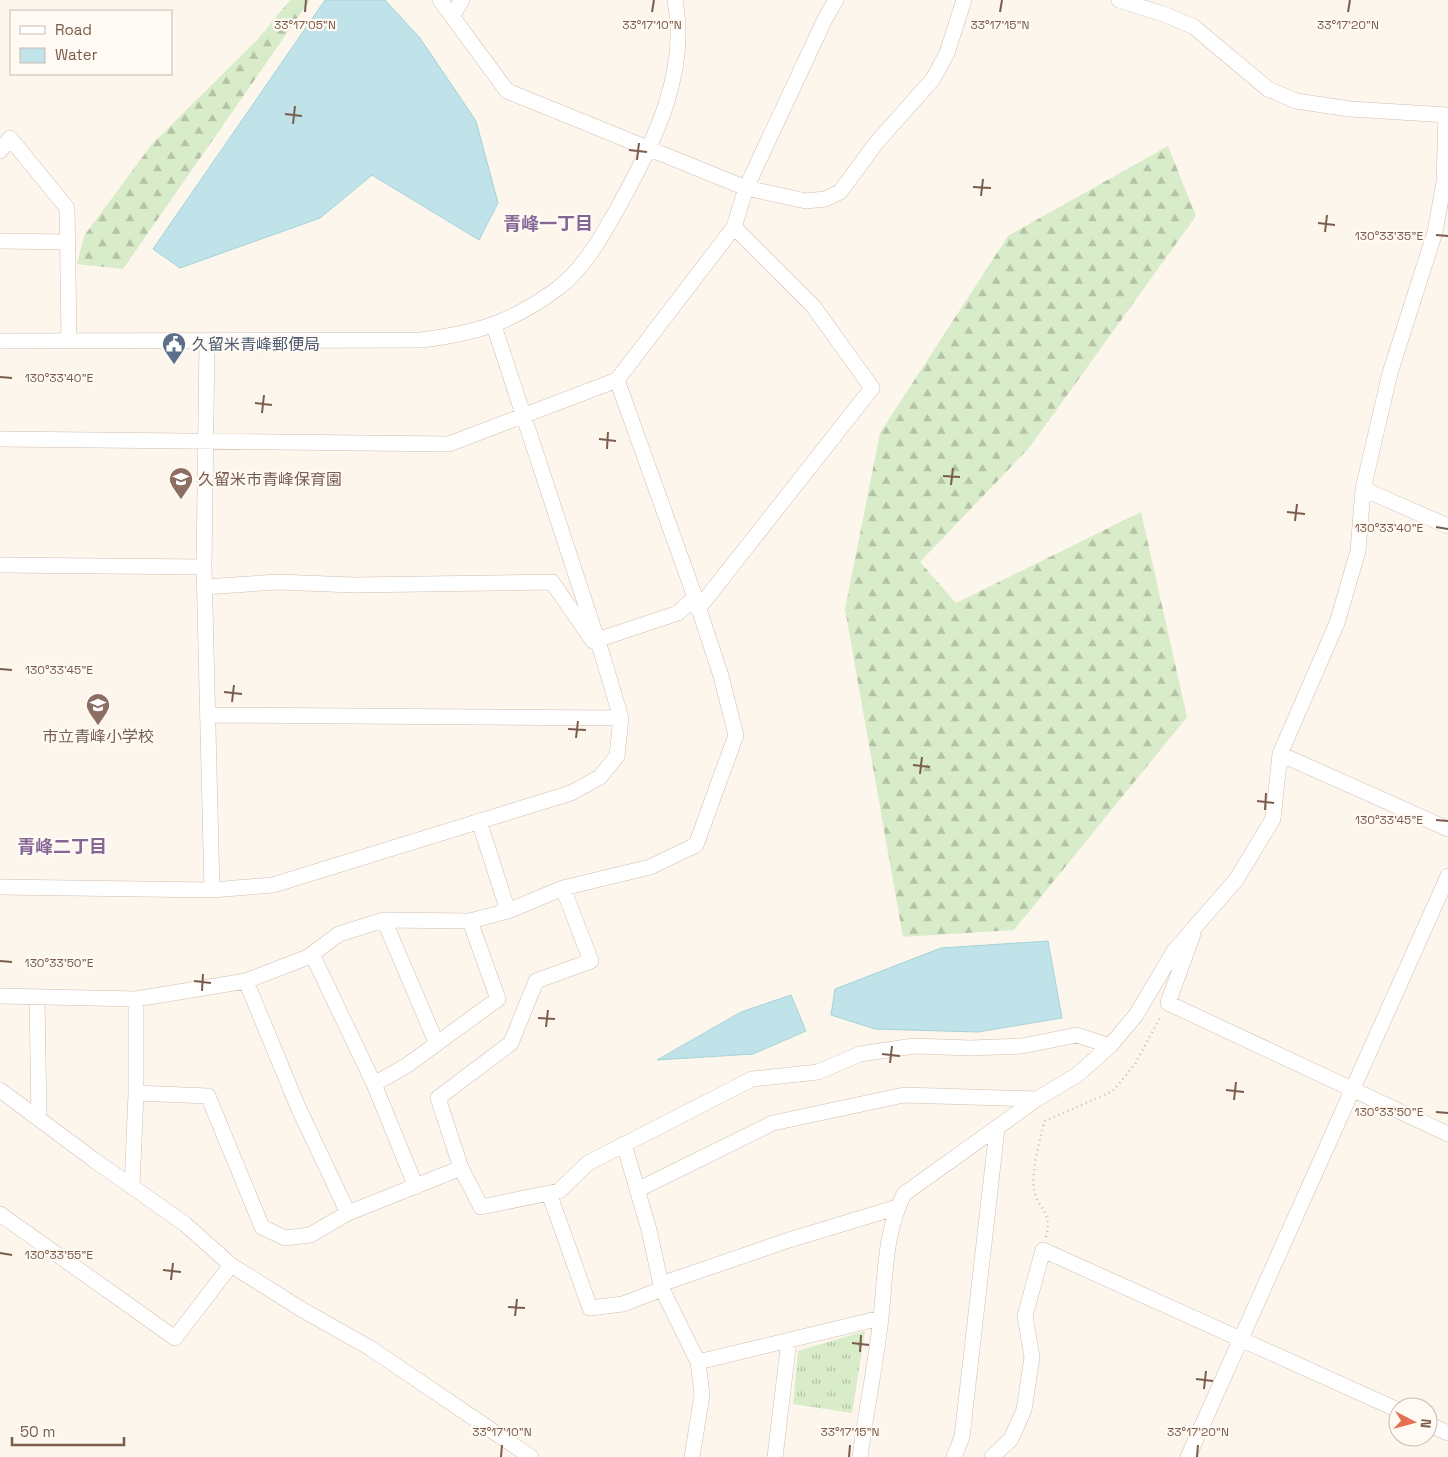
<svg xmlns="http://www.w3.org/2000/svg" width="1448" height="1457" viewBox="0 0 1448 1457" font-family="'Space Grotesk','Noto Sans JP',sans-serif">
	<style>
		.grass { fill: url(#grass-tufts) }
		.forest { fill: url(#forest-firs) }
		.water { fill: #bfe3e8; stroke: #a5d3da }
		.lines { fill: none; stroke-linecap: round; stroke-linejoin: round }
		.minor-casing { stroke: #d1beb0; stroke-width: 16 }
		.path { stroke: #d9b8a5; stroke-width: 2.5; stroke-dasharray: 1 4; stroke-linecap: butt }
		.minor { stroke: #fff; stroke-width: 15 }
		.ticks { fill: none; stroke: #7a5c4d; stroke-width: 2 }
		.labels { text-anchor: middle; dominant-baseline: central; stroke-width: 4.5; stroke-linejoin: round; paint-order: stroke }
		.service-label { font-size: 16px; fill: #4e5e75; stroke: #fffaf3; text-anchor: start }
		.education-label { font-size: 16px; fill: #785e54; stroke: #fffaf3; text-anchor: start }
		.neighbourhood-label { font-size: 18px; font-weight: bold; fill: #846695; stroke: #fffaf3 }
		.ticks-label { font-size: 12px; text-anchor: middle; fill: #7a5c4d; stroke: #fffaf3; stroke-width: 4.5; stroke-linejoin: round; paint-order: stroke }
	</style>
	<defs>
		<pattern id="grass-tufts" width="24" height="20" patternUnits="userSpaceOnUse" patternTransform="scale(1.25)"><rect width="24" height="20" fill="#d8ecc9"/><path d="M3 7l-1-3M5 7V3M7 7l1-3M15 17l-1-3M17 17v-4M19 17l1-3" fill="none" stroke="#b4c2a5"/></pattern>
		<pattern id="forest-firs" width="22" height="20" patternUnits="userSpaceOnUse" patternTransform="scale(1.25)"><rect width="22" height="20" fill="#d8ecc9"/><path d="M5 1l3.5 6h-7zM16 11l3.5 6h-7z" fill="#b4c2a5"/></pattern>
	</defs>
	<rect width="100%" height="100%" fill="#fdf6ec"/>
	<path class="grass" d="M865,1331l-13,82 -59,-9 5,-53z"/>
	<path class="forest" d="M290,0h20l-187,269 -46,-5 7,-28 68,-92 106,-105z
		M1168,146l28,70 -167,232 -109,114 36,41 185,-91 46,205 -173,213 -111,7 -58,-328 35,-176 128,-197z"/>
	<path class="water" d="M325,0h60l35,38 56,83 22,82 -19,37 -107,-65 -52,43 -140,50 -27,-19z
		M1048,941l14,77 -84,14 -103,-3 -44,-14 4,-26 106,-41z
		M791,995l15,36 -53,23 -96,6 84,-48z"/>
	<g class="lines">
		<g class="minor-casing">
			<path id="minor" d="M440,0l67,91 239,97 60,13 19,-2 15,-7 37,-50 56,-63 14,-26 17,-53
				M1119,0l47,15 28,12 74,62 28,12 54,8 98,6
				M453,15l9,-15
				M0,151l10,-13 57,70 2,133
				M0,241l68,1
				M0,341l421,-1c57,-7 89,-17 136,-51 28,-21 46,-55 63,-85 34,-62 69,-131 55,-204
				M207,341l-3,226 8,323
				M0,439l449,5 168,-64 117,-153 12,-39 79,-169 11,-19
				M1363,489l85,37
				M0,565l204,2
				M205,587l72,-5 77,3 198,-3 41,59
				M698,609l174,-221 -59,-82 -79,-79
				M597,640l81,-27 17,-16
				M208,715l413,3
				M1280,754l168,75
				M479,821l29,90
				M0,887l212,3 61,-5 298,-92 29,-16 17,-21 4,-38 -19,-64 -108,-328
				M563,888l28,73 -55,20 -25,62 -73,55 23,70 20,39 78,-16 29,-28 164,-84 66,-7 42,-18 54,-8 56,2 52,-2 55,-11 33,11
				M384,920l52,122
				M1193,934l-25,69 280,131
				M312,954l62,130
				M246,981l52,126 50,106 113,-45
				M0,996l136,3 110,-18 62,-24 31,-23 45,-14 86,1 38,-10 55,-23 87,-21 46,-22 40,-110 -15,-59 -26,-79 -78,-217
				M37,997l2,122
				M136,999v94l72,3 54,131 23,11 25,-3 38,-22
				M0,1090l94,70 91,64 46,41 70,44 69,39 161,109
				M624,1144l25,86 13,59 36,73 4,33 -10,62
				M132,1187l4,-94
				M416,1187l-42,-103 32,-18 92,-67 -28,-78
				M637,1190l136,-67 131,-28 133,4
				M549,1193l41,115 33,-4 39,-15
				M0,1214l175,124 56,-73
				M661,1284l128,-44 109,-33
				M698,1362l183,-44
				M1428,1424l20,9
				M775,1457l14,-117
				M860,1457c6,-47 16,-93 21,-140 5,-44 3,-82 23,-123l133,-95 40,-24 33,-29 26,-31 38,-64 62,-71 37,-61 7,-65 57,-131 21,-72 5,-62 27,-116 45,-141 9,-50 2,-67
				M954,1457l8,-20 35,-308
				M992,1457l19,-18 13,-29 8,-53 -7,-41 18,-66 355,160
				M1188,1457l260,-581"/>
		</g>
		<path class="path" d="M1046,1237c6,-28 -7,-25 -12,-47 -3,-15 6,-55 11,-69l68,-30 22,-27 26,-48"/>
		<use href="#minor" class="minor"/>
	</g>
	<path class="ticks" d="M305,12l1,-12M652,12l2,-12M1000,12l2,-12M1348,12l2,-12M285,114l17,2M293,124l2,-18M629,150l18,2M637,160l2,-17M973,187l18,1M981,196l2,-17M1318,223l17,2M1325,232l2,-17M1436,235l12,1M0,377l12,1M255,403l17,2M262,413l2,-18M599,439l17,2M607,449l1,-17M943,476l17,1M951,485l2,-17M1287,512l18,2M1295,521l2,-17M1436,527l12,2M0,669l12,1M224,692l18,2M232,702l2,-17M568,729l18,1M576,738l2,-17M913,765l17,2M920,774l2,-17M1257,801l17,2M1265,810l1,-17M1436,820l12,1M0,961l12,1M194,981l17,2M202,991l1,-17M538,1018l17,1M546,1027l2,-17M882,1054l18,2M890,1063l2,-17M1226,1090l18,2M1234,1100l2,-18M1436,1112l12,1M0,1253l12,2M163,1270l18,2M171,1280l2,-17M508,1307l17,1M515,1316l2,-17M852,1343l17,2M860,1352l1,-17M1196,1379l17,2M1204,1389l2,-18M501,1457l1,-12M849,1457l1,-12M1197,1457l1,-12"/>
	<defs>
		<g id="civic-pin" transform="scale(1.25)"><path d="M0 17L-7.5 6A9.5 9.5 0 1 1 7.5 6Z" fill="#5c6f8a" stroke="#fffaf3"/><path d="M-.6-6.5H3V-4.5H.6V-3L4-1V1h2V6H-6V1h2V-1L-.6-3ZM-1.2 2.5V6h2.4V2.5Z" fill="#fff"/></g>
		<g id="school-pin" transform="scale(1.25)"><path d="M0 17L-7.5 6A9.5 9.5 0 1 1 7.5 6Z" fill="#8d6e63" stroke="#fffaf3"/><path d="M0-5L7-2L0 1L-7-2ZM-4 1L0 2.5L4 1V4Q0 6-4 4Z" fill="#fff"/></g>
	</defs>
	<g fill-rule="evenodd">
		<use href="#civic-pin" x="174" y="344"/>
		<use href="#school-pin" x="181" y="479"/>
		<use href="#school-pin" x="98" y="705"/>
	</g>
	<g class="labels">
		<g class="service-label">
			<text x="192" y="344">久留米青峰郵便局</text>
		</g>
		<g class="education-label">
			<text x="198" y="479">久留米市青峰保育園</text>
			<text x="98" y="736" text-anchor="middle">市立青峰小学校</text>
		</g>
		<g class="neighbourhood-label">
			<text x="548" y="223">青峰一丁目</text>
			<text x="62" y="846">青峰二丁目</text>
		</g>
	</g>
	<g class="ticks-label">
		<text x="305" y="29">33°17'05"N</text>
		<text x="652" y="29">33°17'10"N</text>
		<text x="1000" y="29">33°17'15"N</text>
		<text x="1348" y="29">33°17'20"N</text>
		<text x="1389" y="240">130°33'35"E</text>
		<text x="59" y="382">130°33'40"E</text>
		<text x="1389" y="532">130°33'40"E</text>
		<text x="59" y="674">130°33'45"E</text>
		<text x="1389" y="824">130°33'45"E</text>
		<text x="59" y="967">130°33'50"E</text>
		<text x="1389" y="1116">130°33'50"E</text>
		<text x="59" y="1259">130°33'55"E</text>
		<text x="502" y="1436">33°17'10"N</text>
		<text x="850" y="1436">33°17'15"N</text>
		<text x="1198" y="1436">33°17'20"N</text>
	</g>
	<rect x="10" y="10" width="162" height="65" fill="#fffaf3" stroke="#cabbb1"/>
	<rect x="20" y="26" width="25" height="8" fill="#ffffff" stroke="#cabbb1"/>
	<text x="55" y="35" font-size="15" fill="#7a5c4d">Road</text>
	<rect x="20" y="48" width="25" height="15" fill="#bfe3e8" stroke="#cabbb1"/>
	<text x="55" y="60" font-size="15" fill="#7a5c4d">Water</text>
	<g transform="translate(1413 1422) rotate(96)"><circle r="24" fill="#fffaf3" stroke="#cabbb1"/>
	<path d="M0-4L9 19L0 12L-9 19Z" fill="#e76f51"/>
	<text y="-8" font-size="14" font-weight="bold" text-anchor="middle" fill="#7a5c4d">N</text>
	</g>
	<path d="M12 1437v8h112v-8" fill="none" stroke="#7a5c4d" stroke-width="2.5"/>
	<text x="20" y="1437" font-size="15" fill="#7a5c4d" stroke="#fffaf3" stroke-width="4" paint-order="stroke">50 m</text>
</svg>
